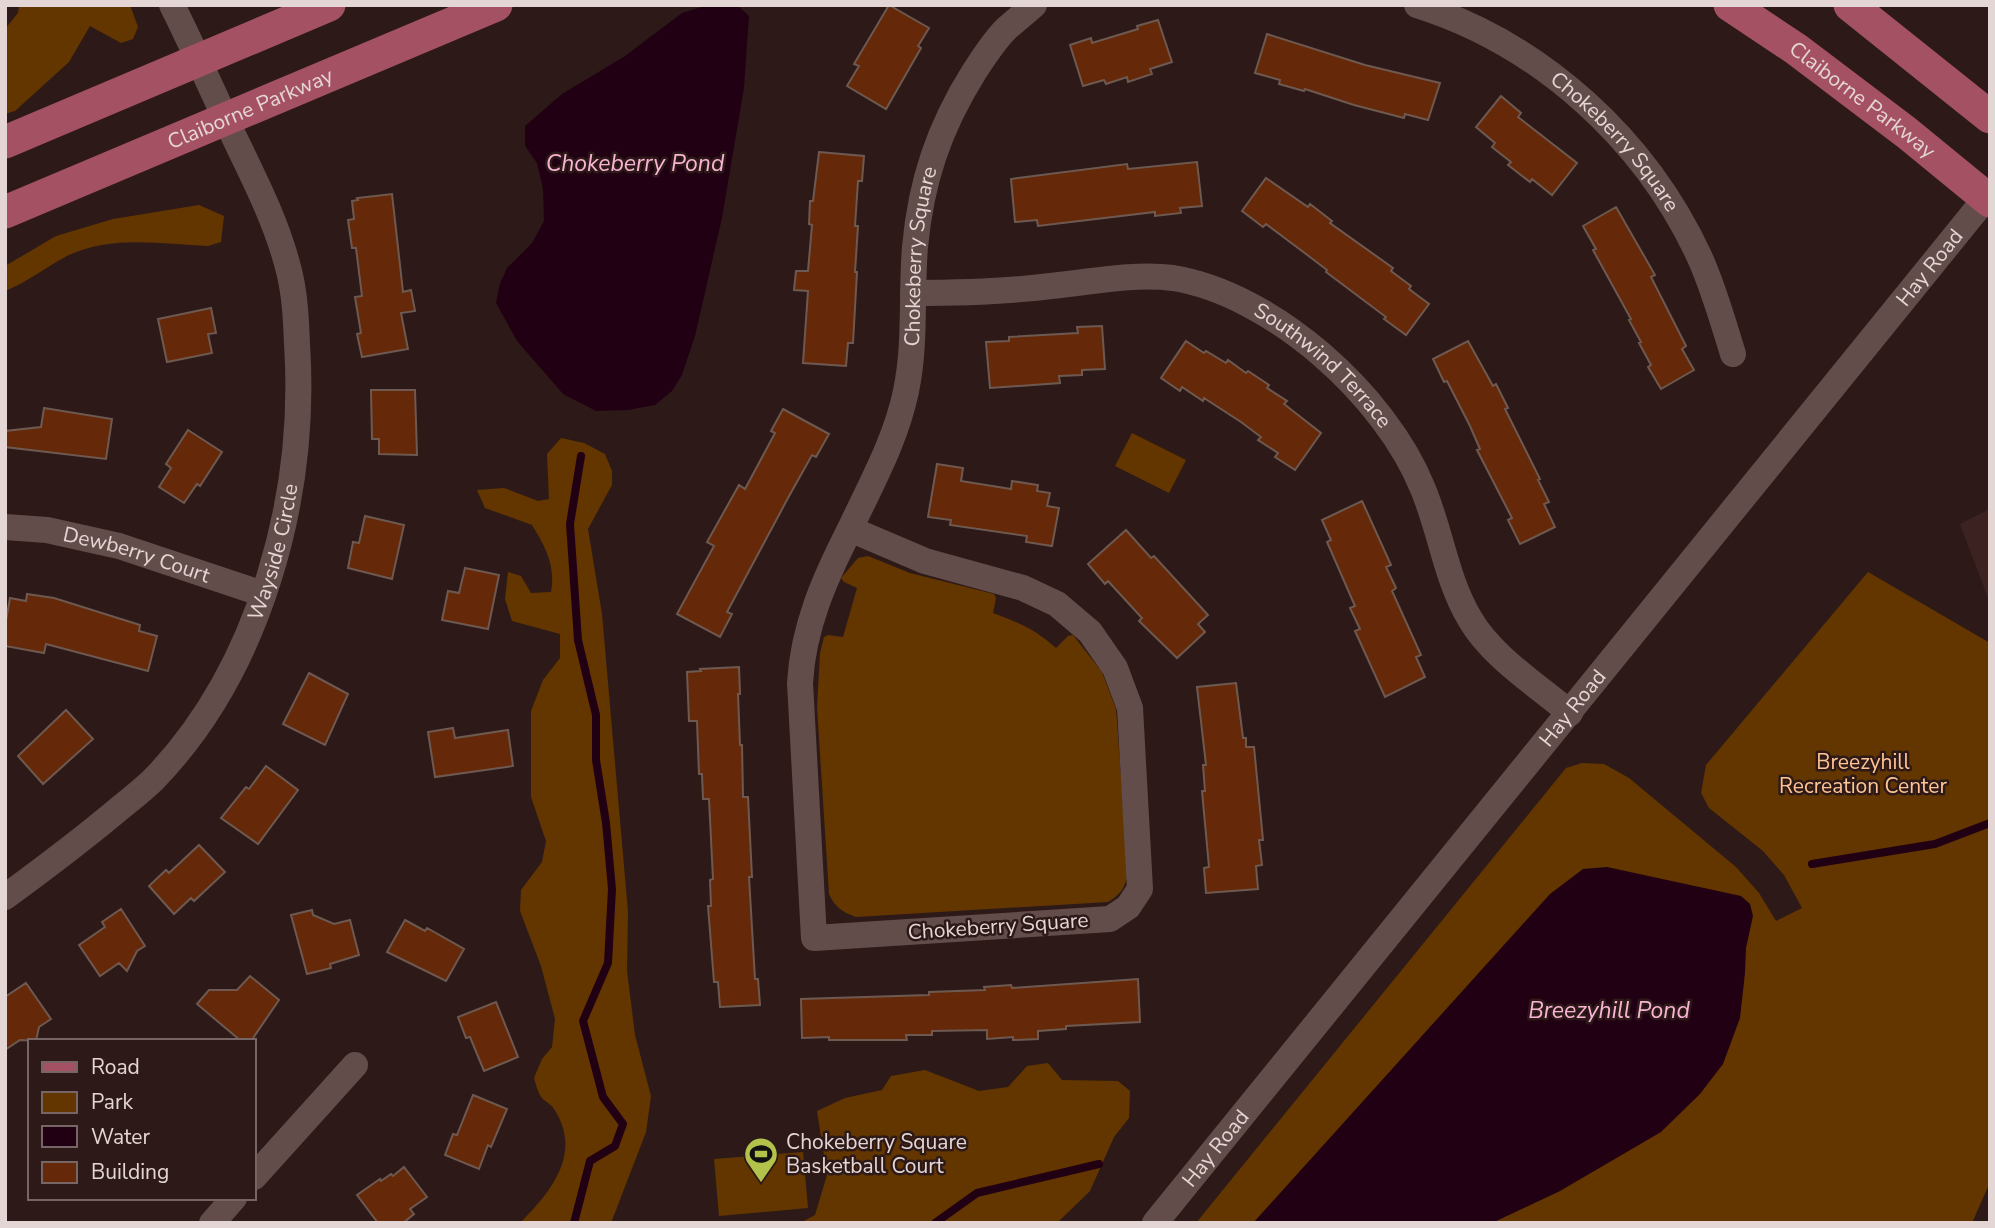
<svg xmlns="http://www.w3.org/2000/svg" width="1995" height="1228" viewBox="0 0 1995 1228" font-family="'Nunito Sans',sans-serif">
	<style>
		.built { fill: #3c2321 }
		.green { fill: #633600 }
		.water { fill: #220013 }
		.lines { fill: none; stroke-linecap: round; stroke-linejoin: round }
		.stream { stroke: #220013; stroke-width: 8 }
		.building { fill: #652808; stroke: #6e5951; stroke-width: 2 }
		.minor { stroke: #634d4b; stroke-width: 26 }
		.major { stroke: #a55164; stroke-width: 33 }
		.labels { text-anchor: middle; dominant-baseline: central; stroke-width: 5; stroke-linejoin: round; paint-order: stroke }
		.street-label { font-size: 21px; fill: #e4d6d5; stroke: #2d1a18 }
		.park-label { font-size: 21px; fill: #fec494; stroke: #2d1a18 }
		.poi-label { font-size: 21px; fill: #e4d6d5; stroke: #2d1a18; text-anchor: start }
		.water-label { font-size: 23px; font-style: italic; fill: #f9b3d5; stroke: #2d1a18 }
	</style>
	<rect width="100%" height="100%" fill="#2d1a18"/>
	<path class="built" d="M1990,509v94l-30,-79z"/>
	<path class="green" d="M19,5h111l8,22 -5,12 -12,4 -31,-17 -21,36 -54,49 -10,3v-85l13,-16z
		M199,205l25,11 -3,26 -13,4c-47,-2 -97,-11 -141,10 -21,11 -39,26 -62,35v-25l51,-30 57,-17z
		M1132,433l54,27 -17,33 -54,-27z
		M561,438l23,5 21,11 7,17v14l-24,44 14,85 26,298 -1,59 8,64 16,61 -5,36 -35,91h-91c31,-31 63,-70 34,-114 -3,-5 -8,-7 -12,-11 -4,-5 -6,-13 -8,-20l8,-19 10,-12 3,-28 -14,-53 -21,-55 1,-21 21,-28 4,-21 -15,-44v-86l12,-31 17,-22v-24l-48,-13 -7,-22 3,-27 13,4 10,17 20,-1c5,-26 -6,-46 -19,-67l-47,-17 -8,-18 27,-2 34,13 11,-2 -2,-45z
		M868,556l42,17 84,21 2,4 -3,15c25,9 43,17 63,35l12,-12 5,-1 29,37 14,37 12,164c-3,15 -7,21 -20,29l-252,15c-14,-5 -21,-10 -27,-23l-12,-187 3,-54 4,-16 4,-2 15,2 14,-49 -13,-6 -3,-4 17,-20z
		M1868,572l122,71v539l-18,41h-776l370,-455 16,-5 22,1 25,14 107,89 23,26 17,28 26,-13 -18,-33 -21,-24 -54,-43 -8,-15 5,-28z
		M1048,1063l14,17 56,1 12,10 -1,27 -15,19 -24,54 -33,32h-257l15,-8 12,-40 -10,-64 28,-13 37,-8 9,-14 34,-6 54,21 29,-4 19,-21z
		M803,1152l5,56 -89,8 -5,-57z"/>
	<path class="water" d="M708,5h29l12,11 -5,72 -22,130 -27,118 -13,39 -10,16 -17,14 -27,5 -32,1 -33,-17 -46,-53 -21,-38 4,-20 7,-15 25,-25 12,-22 -1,-32 -6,-26 -12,-17v-20l37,-32 63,-38 57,-43z
		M1607,867l134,29 9,8 3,12 -7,32 -1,25 -5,45 -17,46 -23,30 -39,38 -101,59 -68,32h-239l297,-329 33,-25z"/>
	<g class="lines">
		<path class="stream" d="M1812,864l123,-20 55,-21
			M574,1223l16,-62 25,-15 8,-22 -20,-27 -20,-76 25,-58 4,-74 -6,-66 -10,-63v-45l-18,-75 -8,-116 11,-68
			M935,1223l42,-30 122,-29"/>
	</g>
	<path class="building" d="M889,5l40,23 -11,18 3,2 -35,61 -39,-23 12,-20 -5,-2z
		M1158,20l14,42 -22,7 2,5 -24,8 -1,-5 -21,7 -2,-4 -21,6 -13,-41 21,-7 1,5 46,-14 -1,-3z
		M1267,34l98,31 75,18 -12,37 -23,-6 -1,4 -50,-13 -49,-16 -1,2 -25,-7 1,-4 -25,-7z
		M1501,96l20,17 -3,4 59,46 -25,32 -20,-16 -2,3 -22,-17 3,-3 -19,-15 3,-4 -19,-16z
		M819,152l45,4 -2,25h-4l-3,45h3l-3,46h2l-4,71h-5l-2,23 -43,-3 5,-72 -14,-1 2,-19h12l4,-46 -3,-1 1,-23h3z
		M1197,162l5,44 -22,2 1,5 -26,3v-4l-117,14 -1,-6 -22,2 -4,-43 116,-15 1,5z
		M1266,178l42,29 2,-3 22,17 -2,2 63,45 -2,3 20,15 -2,3 20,15 -23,31 -22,-16 2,-2 -60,-45 1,-2 -21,-16 -40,-30 -3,3 -21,-16z
		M392,194l11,98 8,-2 4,21 -14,2 7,36 -46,8 -5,-23 4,-1 -6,-36 7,-1 -6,-48h-4l-4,-28 6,-1 -2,-18 6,-1 -1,-2z
		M1616,207l39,68 -4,2 35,69 -4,3 12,21 -33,19 -13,-22 3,-2 -12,-22 2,-1 -12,-22 2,-1 -38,-69 3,-1 -13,-23z
		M211,308l5,25 -8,1 4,19 -45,9 -9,-43z
		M1102,326l3,43 -23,1v5l-23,1 1,7 -70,5 -4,-46 23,-1v-4l69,-4 -1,-6z
		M1186,341l18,12 2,-2 20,12 2,-3 18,13 2,-2 21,14 -2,3 20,13 -3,3 37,29 -26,37 -20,-13 3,-4 -20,-13 3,-3 -20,-15 -37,-24 -1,3 -21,-14 -2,4 -19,-13z
		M1468,341l25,45 3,-2 12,24 -3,1 35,70 -2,1 11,22 -5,2 11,23 -35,17 -12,-24 4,-2 -35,-68 3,-1 -10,-23 -23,-45 -3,1 -11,-23z
		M371,390h44l2,65 -38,-1v-15h-7z
		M44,408l68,11 -6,40 -101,-12v-16l36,-4z
		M783,409l46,25 -13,23 -4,-2 -24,43 -61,114 5,2 -12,23 -43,-23 37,-68 -7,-4 32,-57 6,4 30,-56 -4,-2z
		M188,430l34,22 -22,34 -3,-2 -13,19 -25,-16 12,-19 -5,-4z
		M937,464l26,4 -2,13 50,8 1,-8 26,4 -1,6 13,2 -3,13 12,2 -7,38 -26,-4 1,-6 -77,-11 1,-5 -23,-3z
		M1362,501l29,64 -5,2 10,21 -4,3 29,64 -5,2 9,20 -40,20 -30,-66 5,-2 -10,-21 5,-2 -28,-64 4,-2 -9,-20z
		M365,516l39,9 -12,54 -44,-11 5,-26 6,1z
		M1126,530l25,28 3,-2 54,59 -10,9 7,8 -28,26 -38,-37 3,-3 -34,-37 -3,3 -17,-20z
		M465,568l34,7 -11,54 -46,-9 6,-29 11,2z
		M27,594l27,4 86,27 -1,6 18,5 -9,35 -102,-27 -2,9 -39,-7v-20l5,-28 16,3z
		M739,667l1,27h-2l2,51h2l1,52h5l4,80h-3l6,102h3l2,26 -40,2 -2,-25h-4l-6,-76h3l-1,-26 3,-1 -4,-80h-6l-1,-25h-3l-2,-53h-8l-2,-49 14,-1 -1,-2z
		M309,673l39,21 -23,51 -42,-21z
		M1236,683l7,55h3v9h8l9,93h-4l3,25 -6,1 2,23 -52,4 -2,-25 5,-1 -7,-76h3l-2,-26h3l-9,-78z
		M66,710l27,29 -50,45 -25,-28z
		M453,728l2,10 53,-8 5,36 -78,11 -7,-45z
		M266,766l32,24 -40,54 -37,-26 25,-31 3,2z
		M199,845l26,27 -31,29 -3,-3 -17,16 -25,-28 17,-16 3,3z
		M121,909l24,37 -8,5 -10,20 -8,-8 -19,13 -21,-31 26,-18 -3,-5z
		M312,910l1,5 21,9 16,-4 9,35 -29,9 1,4 -24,6 -16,-59z
		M405,920l20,11 2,-3 37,21 -18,32 -59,-29z
		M250,976l29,24 -28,41h-10l-44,-37 12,-14h28z
		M1138,979l2,43 -74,4v3l-28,2v8l-25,1v-3l-26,2v-9l-55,1v4h-26l1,5h-78v-3l-27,1 -1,-39 128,-4v-3l56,-2 -1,-3 27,-2 1,3z
		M26,983l25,36 -12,8 -3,14 -16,-1 -15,10v-53z
		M496,1002l22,55 -34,14 -14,-34 -4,1 -8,-21z
		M473,1095l34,14 -16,38 -3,-2 -9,24 -34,-14 8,-21 4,1z
		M404,1167l23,30 -17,12 4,5 -11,9h-25l-21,-28 23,-16 1,2 10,-7 2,2z"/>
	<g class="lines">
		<g class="minor">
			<path id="s1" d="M1417,5c124,39 229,135 283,253 14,31 23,64 33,96"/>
			<path id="s2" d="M913,293c47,0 92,-1 138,-7 40,-4 82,-13 122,-8 100,16 213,118 250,211 18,43 23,90 47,130 21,37 67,66 100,94"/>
			<path id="s3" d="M5,527l42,3 72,16 144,48"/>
			<path d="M850,529l75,32 98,27 34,16 33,28 25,36 15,40 10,181 -12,18 -18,12 -296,19 -14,-255c3,-56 25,-105 50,-154z"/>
			<path id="s4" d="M850,529c21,-45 46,-89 56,-138 10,-47 5,-97 9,-144 6,-66 24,-119 59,-175 10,-15 19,-30 32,-43 9,-8 19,-16 28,-24"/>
			<path id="s5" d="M5,897c37,-27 74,-55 109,-84 13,-11 28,-22 40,-34 107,-111 153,-284 143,-435 -1,-25 -2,-49 -8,-73 -13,-53 -40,-102 -63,-151 -18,-39 -35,-77 -54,-115"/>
			<path d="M254,1177l101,-112"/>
			<path d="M212,1223l22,-25"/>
			<path id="s6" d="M1155,1223l835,-1030"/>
		</g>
		<g class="major">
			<path id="s7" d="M1730,5l66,44 111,84 83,68"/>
			<path d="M1850,5l140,112"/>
			<path d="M5,142l324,-137"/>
			<path id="s8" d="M5,212l491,-207"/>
		</g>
	</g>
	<defs>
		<g id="stadium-pin" transform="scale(1.75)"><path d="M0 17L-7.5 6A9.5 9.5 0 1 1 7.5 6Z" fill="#b3c24b" stroke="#2d1a18"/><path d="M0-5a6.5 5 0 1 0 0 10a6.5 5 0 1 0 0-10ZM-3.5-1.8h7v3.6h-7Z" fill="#111"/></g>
	</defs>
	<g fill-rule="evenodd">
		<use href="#stadium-pin" x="761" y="1154"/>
	</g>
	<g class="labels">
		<g class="street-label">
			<text stroke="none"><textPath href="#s7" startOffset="163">Claiborne Parkway</textPath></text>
			<text stroke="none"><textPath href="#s8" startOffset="266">Claiborne Parkway</textPath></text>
			<text stroke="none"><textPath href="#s1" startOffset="245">Chokeberry Square</textPath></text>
			<text stroke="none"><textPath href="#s4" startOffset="285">Chokeberry Square</textPath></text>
			<text stroke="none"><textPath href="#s6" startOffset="1230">Hay Road</textPath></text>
			<text stroke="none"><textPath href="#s2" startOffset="438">Southwind Terrace</textPath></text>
			<text stroke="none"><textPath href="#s5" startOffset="450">Wayside Circle</textPath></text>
			<text stroke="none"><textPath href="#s3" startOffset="135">Dewberry Court</textPath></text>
			<text stroke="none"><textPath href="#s6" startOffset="663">Hay Road</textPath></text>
			<text transform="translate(998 926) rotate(-4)">Chokeberry Square</text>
			<text stroke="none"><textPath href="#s6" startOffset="96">Hay Road</textPath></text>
		</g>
		<g class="park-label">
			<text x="1863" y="762">Breezyhill<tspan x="1863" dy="24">Recreation Center</tspan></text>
		</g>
		<g class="poi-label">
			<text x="786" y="1142">Chokeberry Square<tspan x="786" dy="24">Basketball Court</tspan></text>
		</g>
		<g class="water-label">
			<text x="635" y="163">Chokeberry Pond</text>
			<text x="1609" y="1010">Breezyhill Pond</text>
		</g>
	</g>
	<rect width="1995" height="1228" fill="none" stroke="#e4d6d5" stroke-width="14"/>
	<rect x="28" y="1039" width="228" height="161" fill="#2d1a18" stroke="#766564" stroke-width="2"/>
	<rect x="42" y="1062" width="35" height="10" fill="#a55164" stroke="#766564" stroke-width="2"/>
	<text x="91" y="1074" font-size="21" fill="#e4d6d5">Road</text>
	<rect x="42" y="1092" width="35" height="21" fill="#633600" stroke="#766564" stroke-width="2"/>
	<text x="91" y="1109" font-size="21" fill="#e4d6d5">Park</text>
	<rect x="42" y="1126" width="35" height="21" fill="#220013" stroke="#766564" stroke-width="2"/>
	<text x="91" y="1144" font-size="21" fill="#e4d6d5">Water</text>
	<rect x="42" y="1162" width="35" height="21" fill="#652808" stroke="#766564" stroke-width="2"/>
	<text x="91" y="1179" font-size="21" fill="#e4d6d5">Building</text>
</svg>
